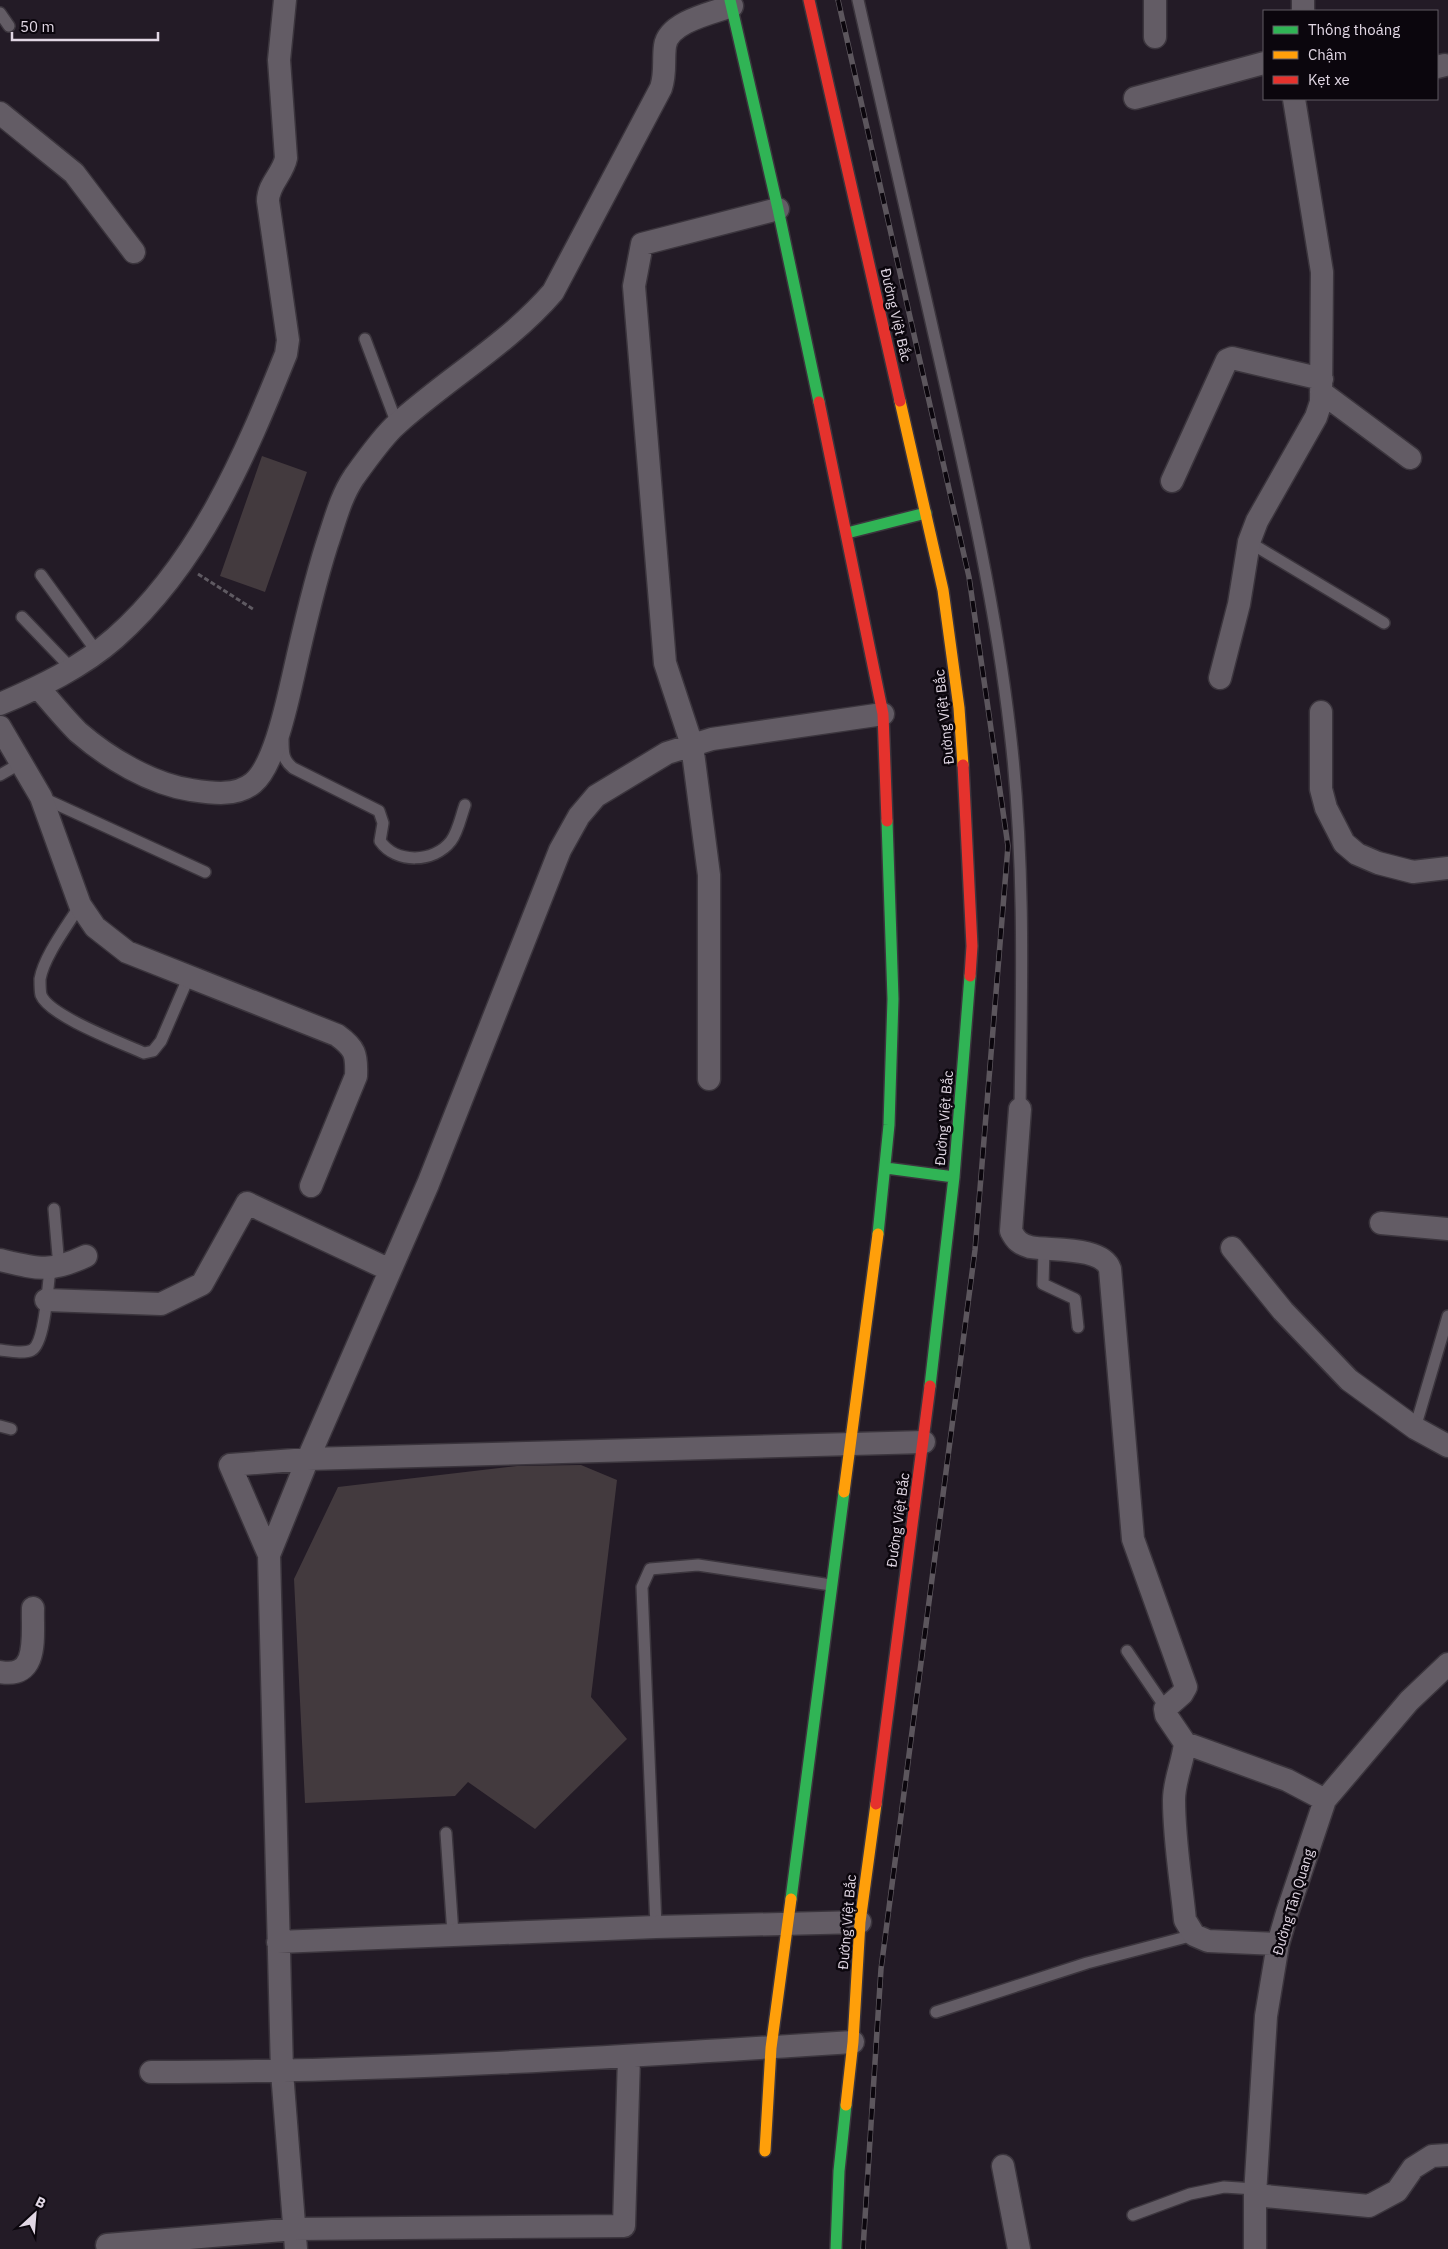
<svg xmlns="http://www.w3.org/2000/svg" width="1448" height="2249" viewBox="0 0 1448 2249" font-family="'IBM Plex Sans',sans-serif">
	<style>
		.building { fill: #433a3e }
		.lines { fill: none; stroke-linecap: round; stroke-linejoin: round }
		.lane-casing { stroke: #3b353d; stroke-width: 14 }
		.street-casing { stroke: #3b353d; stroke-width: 25 }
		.fast-casing { stroke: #3b353d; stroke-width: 14 }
		.slow-casing { stroke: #3b353d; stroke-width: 14 }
		.jam-casing { stroke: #3b353d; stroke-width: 14 }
		.path { stroke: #5f5a62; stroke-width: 3; stroke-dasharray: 5 2.5; stroke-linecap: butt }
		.lane { stroke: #635c65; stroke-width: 11 }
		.street { stroke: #635c65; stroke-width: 22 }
		.fast { stroke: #30b455; stroke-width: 11 }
		.slow { stroke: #ff9f0a; stroke-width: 11 }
		.jam { stroke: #e5322d; stroke-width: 11 }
		.rail-casing { stroke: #5c565d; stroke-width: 5.5 }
		.rail { stroke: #0b060d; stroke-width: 4; stroke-dasharray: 11; stroke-linecap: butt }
		.labels { text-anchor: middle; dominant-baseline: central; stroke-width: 5; stroke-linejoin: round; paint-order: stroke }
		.street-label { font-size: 14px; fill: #e1d7e4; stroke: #0b060d }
	</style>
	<rect width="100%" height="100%" fill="#231b26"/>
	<path class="building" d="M262,456l45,16 -42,120 -45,-16z
		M581,1465l36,15 -26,217 36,42 -92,90 -67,-47 -13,14 -150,7 -11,-224 44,-92 179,-21z"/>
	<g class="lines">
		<g class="lane-casing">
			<path id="lane" d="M858,0c28,123 56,246 84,370 27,119 54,239 68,361 15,126 12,251 10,378
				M0,13l9,13
				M365,339l32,85
				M1249,542l135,81
				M41,575l56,77
				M22,617l49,51
				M283,740c0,13 0,20 10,28l86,43 4,12 -3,18c16,23 54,22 71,0 7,-9 10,-25 14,-36
				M0,775l21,-12
				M43,798l162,74
				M80,905c-12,20 -36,51 -40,74 0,4 0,12 1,16 8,21 81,48 103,58l9,-2 8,-10 28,-65
				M54,1209l5,58
				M1044,1250l-1,34 32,15 3,28
				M0,1350c9,1 24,4 32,0 13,-7 16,-66 18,-81
				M0,1426l11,3
				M1415,1428l33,-112
				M1127,1651l38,56
				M446,1833l7,101
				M656,1927l-14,-340 8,-18 48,-4 133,20
				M936,2012l151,-49 107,-28
				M1133,2215l57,-21 34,-7 31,2"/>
		</g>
		<g class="street-casing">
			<path id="street" d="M1303,0v11
				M1155,37v-37
				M1437,67l8,-2
				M1135,98l129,-35
				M0,113l74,60 60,79
				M1321,392l89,66
				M1172,481l55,-121 5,-2 90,21
				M1220,678l19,-74 10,-62 8,-21 59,-104 5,-15 1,-130 -28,-173
				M38,687c13,15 26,31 40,45 30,26 73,52 113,58 20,3 45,7 62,-7 21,-17 34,-80 40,-106 10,-45 20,-89 34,-133 8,-23 13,-46 27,-67 10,-14 30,-42 43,-53 51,-46 111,-80 156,-132l108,-204c5,-15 2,-27 4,-42 3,-24 47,-33 67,-40
				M0,704c40,-17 82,-37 115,-66 84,-74 130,-182 171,-284l2,-14 -20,-139c0,-17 15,-27 18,-43l-7,-98 6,-60
				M1321,712v77l5,19 18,35 13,11 21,9 35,9 35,-4
				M0,727l41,70 39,108 15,22 32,25 210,83c18,13 20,19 19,41l-45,110
				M709,1079v-204l-17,-130 -27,-82 -31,-377 8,-42 136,-35
				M1020,1109l-9,122c5,10 9,13 19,16 21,4 72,-1 80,22l23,270 53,148 -4,7 -17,15 1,6 19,28c-2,20 -11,37 -11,57 0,40 7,80 11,120l9,15 14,6 70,3
				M1381,1223l67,6
				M1232,1248l51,63 66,69 66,48 33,18
				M0,1260c38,9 50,13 86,-4
				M46,1300l115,4 41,-20 45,-81 143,67
				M269,1555l-39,-90 78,-6 616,-17
				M0,1672c40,7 32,-36 33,-64
				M1185,1743l102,37 38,20
				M278,1942l378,-15 204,-5
				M151,2072c234,0 468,-15 702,-30
				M1003,2166l16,83
				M1255,2195l114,11 28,-15 16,-23 19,-12 16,-1
				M107,2245l188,-16 329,-3 5,-169
				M296,2249l-14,-177 -13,-517 38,-94 121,-277 132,-334 19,-34 17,-20 71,-43 45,-14 171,-25
				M1255,2249v-54l11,-179 12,-72 9,-31 38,-113 84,-99 39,-37"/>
		</g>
		<g class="fast-casing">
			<path id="fast" d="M730,0l48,209 41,193
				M847,533l79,-20
				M886,1168l68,9
				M878,1234l11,-109 4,-126 -6,-178
				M930,1386l24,-209 16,-201
				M791,1899l53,-407
				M836,2249l3,-78 7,-66"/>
		</g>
		<g class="slow-casing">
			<path id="slow" d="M900,401l43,189 16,118 4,57
				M844,1492l34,-258
				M846,2105l7,-63 7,-120 16,-118
				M765,2151l6,-103 20,-149"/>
		</g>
		<g class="jam-casing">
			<path id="jam" d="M809,0l91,401
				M819,402l64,312 4,107
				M963,765l9,181 -2,30
				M876,1804l54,-418"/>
		</g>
		<path class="path" d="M198,574l55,35"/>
		<use href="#lane" class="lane"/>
		<use href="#street" class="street"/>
		<use href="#fast" class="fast"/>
		<use href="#slow" class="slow"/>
		<use href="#jam" class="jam"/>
		<g class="rail-casing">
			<path id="rail" d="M838,0l131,577 39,269 -33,404 -94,719 -18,280"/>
		</g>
		<use href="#rail" class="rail"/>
	</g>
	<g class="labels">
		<g class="street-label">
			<text transform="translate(896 315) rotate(77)">Đường Việt Bắc</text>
			<text transform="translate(944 717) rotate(-96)">Đường Việt Bắc</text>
			<text transform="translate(944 1118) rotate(-85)">Đường Việt Bắc</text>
			<text transform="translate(898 1520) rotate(-82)">Đường Việt Bắc</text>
			<text transform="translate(1293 1902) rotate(-73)">Đường Tân Quang</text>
			<text transform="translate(847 1922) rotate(-85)">Đường Việt Bắc</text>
		</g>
	</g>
	<rect x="1263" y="10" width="175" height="90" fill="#0b060d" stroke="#615a63"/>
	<rect x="1273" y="26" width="25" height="8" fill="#30b455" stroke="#615a63"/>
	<text x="1308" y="35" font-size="15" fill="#e1d7e4">Thông thoáng</text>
	<rect x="1273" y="51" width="25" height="8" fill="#ff9f0a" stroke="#615a63"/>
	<text x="1308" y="60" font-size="15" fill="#e1d7e4">Chậm</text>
	<rect x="1273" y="76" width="25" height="8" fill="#e5322d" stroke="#615a63"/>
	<text x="1308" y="85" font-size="15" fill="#e1d7e4">Kẹt xe</text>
	<g transform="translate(35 2214) rotate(26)" stroke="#0b060d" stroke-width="4" paint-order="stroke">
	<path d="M0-4L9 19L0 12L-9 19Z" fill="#e1d7e4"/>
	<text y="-8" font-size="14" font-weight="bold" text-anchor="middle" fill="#e1d7e4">B</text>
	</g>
	<path d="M12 32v8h146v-8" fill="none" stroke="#e1d7e4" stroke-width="2.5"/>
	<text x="20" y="32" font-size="15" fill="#e1d7e4" stroke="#0b060d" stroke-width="4" paint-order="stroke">50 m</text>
</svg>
